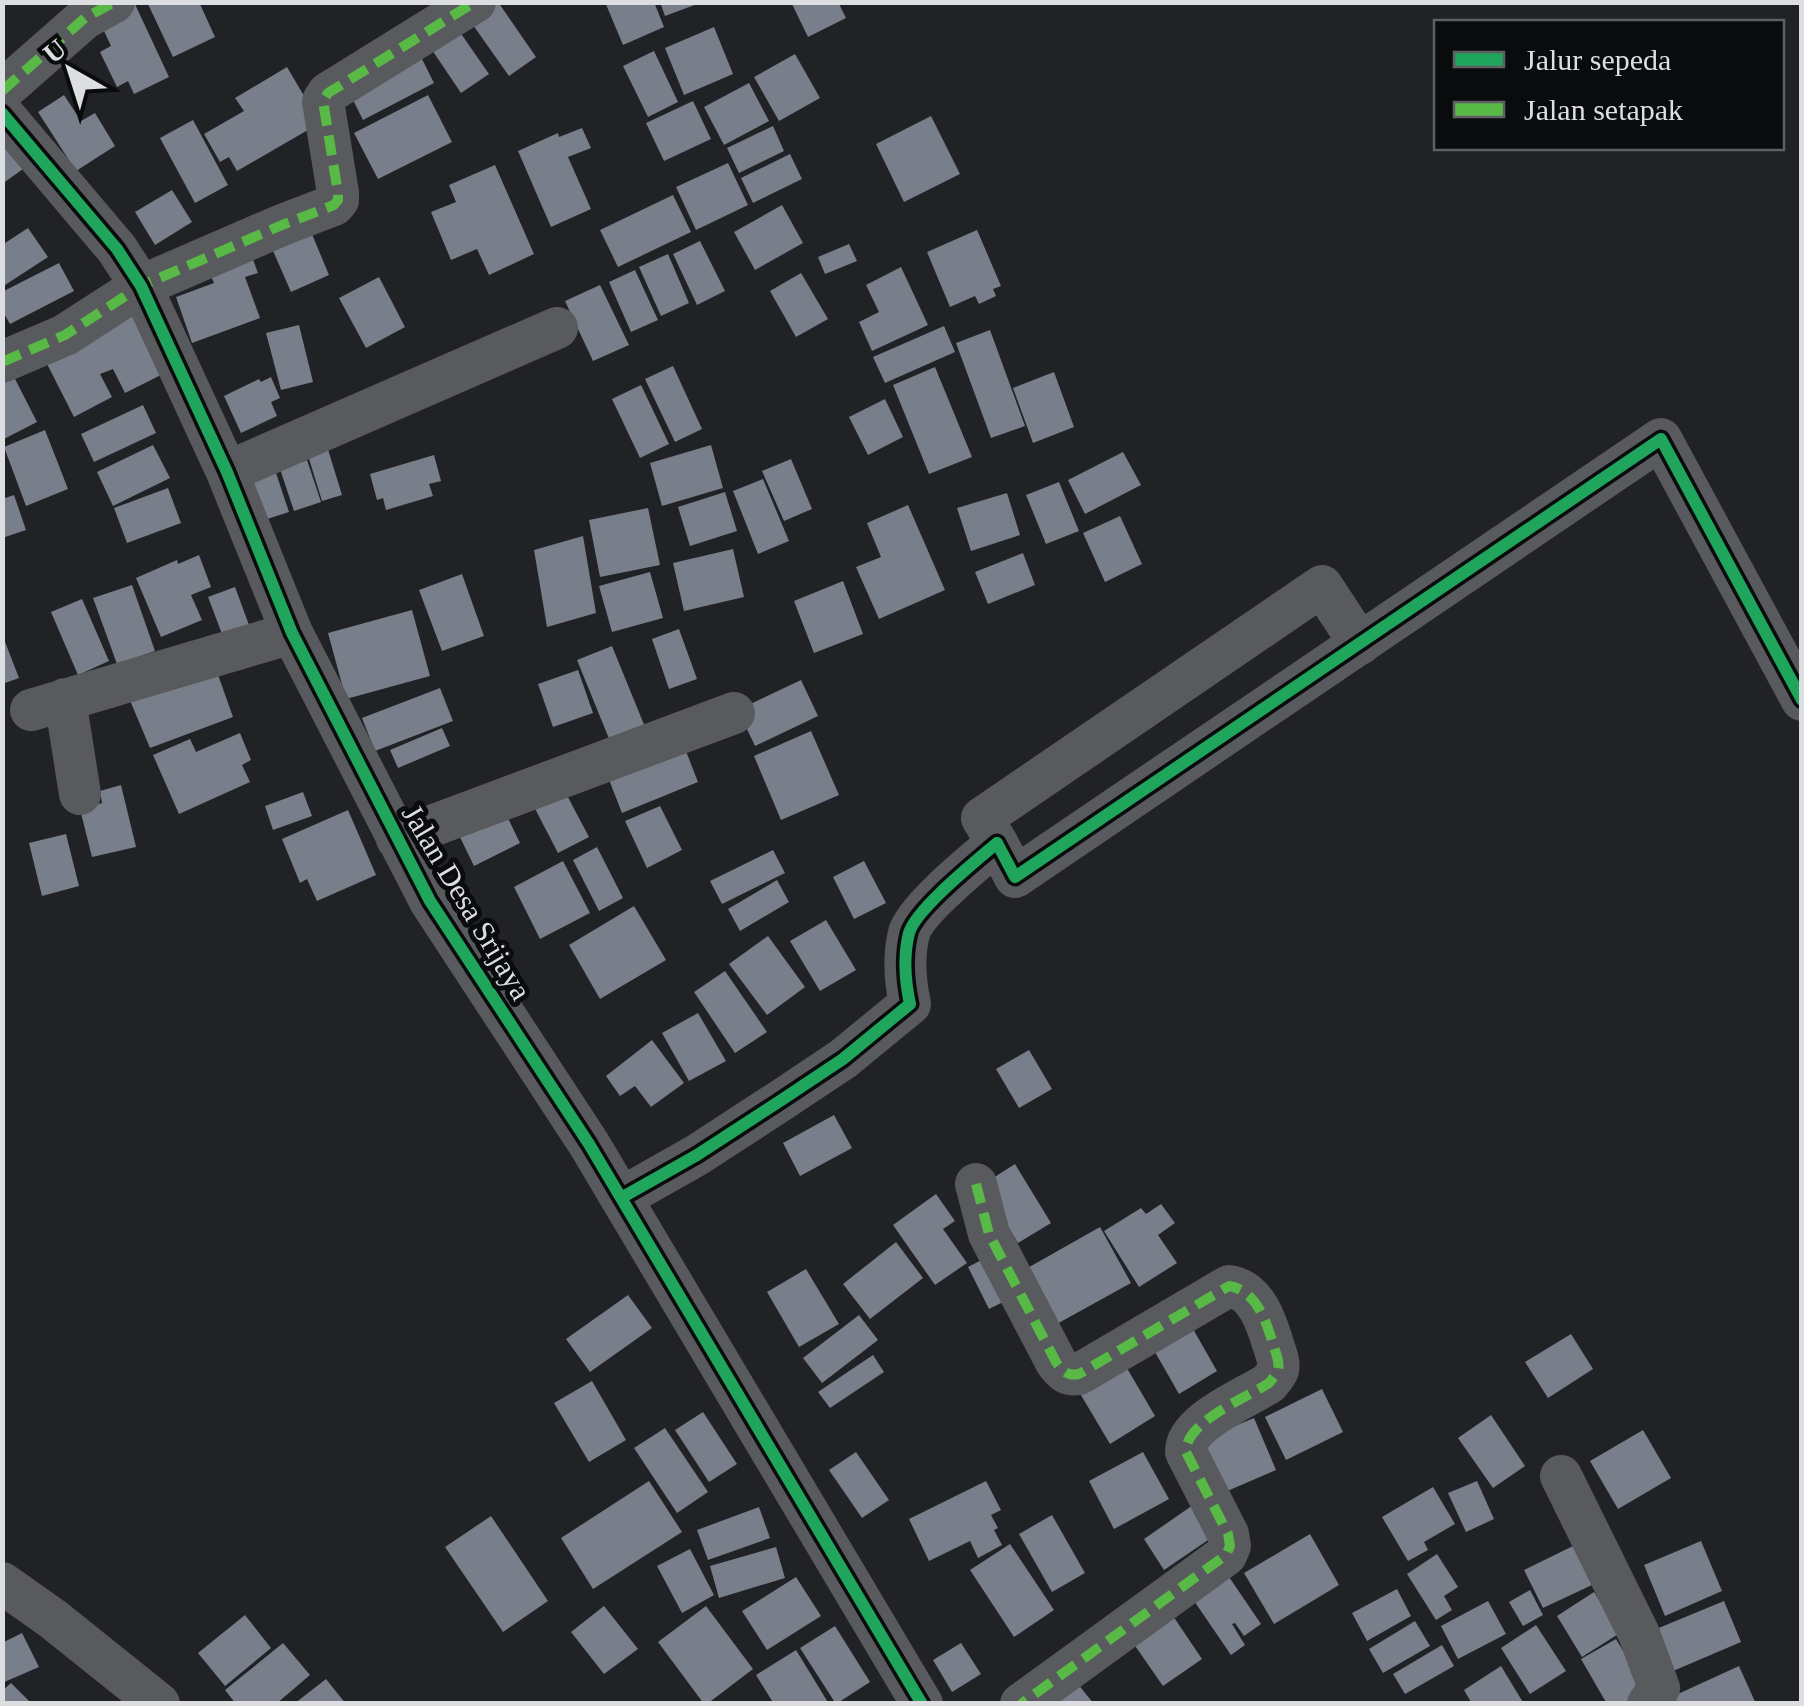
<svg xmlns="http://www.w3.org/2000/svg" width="1804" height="1706" viewBox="0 0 1804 1706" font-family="'Times New Roman',serif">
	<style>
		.building { fill: #787e8a }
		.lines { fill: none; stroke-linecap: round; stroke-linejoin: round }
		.minor { stroke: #595a5d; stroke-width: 42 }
		.quiet { stroke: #58b947; stroke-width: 10; stroke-dasharray: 20 10; stroke-linecap: butt }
		.cycleway-casing { stroke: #0a0b0d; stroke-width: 19 }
		.cycleway { stroke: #20a55d; stroke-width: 12 }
		.labels { text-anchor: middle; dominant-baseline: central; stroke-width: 10; stroke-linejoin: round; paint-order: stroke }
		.street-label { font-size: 30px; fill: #dcdee2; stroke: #0a0b0d }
	</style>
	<rect width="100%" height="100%" fill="#212225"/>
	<path class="building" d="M134,2l35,75 -35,17 -6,-13 -11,6 -17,-35 11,-6 -13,-28z
		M147,2h52l16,35 -42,20z
		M490,2h8l38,55 -27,19 -41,-58z
		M605,2h49l10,25 -41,18z
		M660,2h40v1l-35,13z
		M791,2h47l8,16 -38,19z
		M455,25l34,49 -28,19 -33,-49z
		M714,27l19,47 -49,21 -19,-47z
		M654,51l24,51 -30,15 -25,-51z
		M795,54l25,44 -41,23 -25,-44z
		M420,55l14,28 -71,37 -14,-28z
		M287,67l33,56 -83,48 -8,-14 -9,5 -16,-28 40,-23 -9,-13z
		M749,83l20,38 -45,24 -20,-38z
		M64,95l17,26 14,-8 20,33 -39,25 -38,-59z
		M428,95l24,47 -74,37 -24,-46z
		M693,101l18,38 -47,22 -18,-38z
		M931,116l29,58 -56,28 -28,-58z
		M193,120l35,65 -33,18 -35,-65z
		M773,126l11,25 -45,22 -12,-25z
		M582,128l9,20 -23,9 23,52 -40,18 -33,-76 40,-18 1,4z
		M2,140l21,29 -21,15z
		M790,154l12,25 -49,24 -12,-25z
		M728,163l20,42 -52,25 -20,-43z
		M495,165l39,89 -45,21 -12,-26 -26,11 -20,-48 25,-10 -7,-17z
		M172,190l20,32 -37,23 -20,-33z
		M673,195l18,37 -73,35 -18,-37z
		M782,205l21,38 -48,27 -21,-38z
		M309,227l20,48 -38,17 -21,-48z
		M28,228l20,29 -46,30v-42z
		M977,230l24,56 -8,3 3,7 -17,8 -4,-8 -25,11 -23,-55z
		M700,241l25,50 -28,14 -24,-51z
		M849,244l8,17 -32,13 -7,-17z
		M248,246l10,27 -13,4 15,41 -68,25 -16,-46 38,-14 -9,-20z
		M668,254l21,49 -28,13 -22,-49z
		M59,263l15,28 -64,33 -8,-14v-18z
		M901,267l27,58 -56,26 -13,-29 20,-10 -13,-27z
		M635,270l23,50 -27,12 -22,-50z
		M801,273l27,46 -32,18 -26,-46z
		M379,277l26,50 -39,21 -27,-50z
		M600,285l29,60 -36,16 -28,-60z
		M132,313l31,61 -38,19 -12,-24 -13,5 12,23 -38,20 -30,-59z
		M299,325l14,57 -32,8 -15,-57z
		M944,326l11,26 -70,31 -12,-26z
		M990,330l35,96 -34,12 -35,-95z
		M673,366l29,63 -27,13 -30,-63z
		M935,367l37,90 -43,17 -36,-89z
		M11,371l26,51 -35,18v-64z
		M1054,372l20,55 -41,16 -20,-55z
		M271,377l9,21 -9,4 6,14 -36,17 -17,-37 35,-17 2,3z
		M641,385l28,59 -29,14 -28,-59z
		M885,399l18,38 -35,18 -19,-38z
		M143,405l13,28 -62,29 -13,-28z
		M45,430l23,59 -42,17 -22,-59z
		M326,443l16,52 -20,6 -16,-52z
		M153,445l17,33 -57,28 -16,-34z
		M711,445l12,43 -61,18 -12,-43z
		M1123,452l18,33 -56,29 -17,-34z
		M434,455l7,26 -12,3 4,12 -47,14 -3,-12 -6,2 -7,-26z
		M791,459l21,50 -28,12 -22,-50z
		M307,460l14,42 -27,9 -14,-42z
		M275,470l14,42 -28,9 -14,-42z
		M763,479l26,62 -31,13 -25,-63z
		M1059,482l20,49 -33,13 -20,-49z
		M168,488l13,35 -54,20 -13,-35z
		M725,492l12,39 -47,15 -12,-39z
		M1007,493l13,42 -49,16 -14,-43z
		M14,495l12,35 -24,8v-39z
		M908,505l37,85 -66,29 -23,-52 25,-10 -14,-34z
		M648,508l12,57 -60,12 -11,-57z
		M1120,516l22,48 -37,18 -22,-49z
		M583,536l13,77 -49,14 -13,-77z
		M733,549l11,48 -60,14 -11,-48z
		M1023,553l12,32 -47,19 -13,-32z
		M199,555l12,32 -20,8 11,25 -41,17 -25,-59 41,-18 1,4z
		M650,572l13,46 -51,14 -13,-46z
		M462,574l22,62 -42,15 -23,-61z
		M843,581l20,53 -49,19 -20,-52z
		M132,585l23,66 -38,13 -24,-66z
		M235,587l14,38 -27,9 -14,-37z
		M82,599l27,62 -31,14 -27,-63z
		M412,610l18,66 -84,23 -18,-66z
		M679,629l18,50 -28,10 -17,-50z
		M2,634l17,44 -17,6z
		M612,646l33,81 -35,14 -33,-81z
		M216,669l17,48 -83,31 -24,-57z
		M578,670l15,43 -40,14 -15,-43z
		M801,680l17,36 -63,30 -17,-36z
		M440,688l13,33 -78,30 -13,-33z
		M442,728l8,18 -52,22 -8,-18z
		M811,731l28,64 -58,25 -27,-64z
		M240,733l11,27 -9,5 8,17 -71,32 -26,-59 37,-16 6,13z
		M682,741l16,41 -76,31 -16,-41z
		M561,784l28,53 -31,16 -27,-52z
		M121,785l15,62 -44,10 -12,-48 22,-6 -2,-12z
		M303,792l9,24 -39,14 -8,-24z
		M660,806l22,44 -35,18 -22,-47z
		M503,808l17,35 -46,23 -17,-35z
		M348,810l28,65 -59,26 -10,-22 -7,4 -18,-44z
		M66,834l13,52 -37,10 -13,-53z
		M597,847l26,51 -24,13 -26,-51z
		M773,850l12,23 -63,31 -12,-23z
		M563,861l27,52 -50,26 -26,-52z
		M864,861l22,42 -32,16 -21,-42z
		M777,880l12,22 -49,29 -12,-22z
		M634,906l32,54 -66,39 -31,-54z
		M826,920l30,50 -36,21 -30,-50z
		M768,936l37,51 -38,28 -38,-51z
		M725,971l42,61 -32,21 -41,-61z
		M698,1013l28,48 -37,20 -27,-48z
		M652,1040l32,43 -33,24 -16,-21 -15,10 -14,-20z
		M1029,1050l23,39 -33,19 -23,-39z
		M834,1115l18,33 -52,28 -17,-33z
		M1015,1164l36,59 -33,20 -36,-58z
		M936,1194l19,27 -12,8 24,34 -32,22 -42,-60z
		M1161,1204l14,19 -17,12 19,28 -38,24 -35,-56 37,-23 5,6z
		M1100,1227l31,56 -76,42 -31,-55z
		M896,1242l27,36 -53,41 -27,-35z
		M993,1254l22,42 -26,13 -21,-42z
		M806,1269l33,55 -40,23 -32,-55z
		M628,1295l24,33 -62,44 -24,-33z
		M859,1315l19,25 -56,43 -19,-25z
		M1185,1315l32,56 -38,23 -32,-56z
		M1571,1334l22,35 -45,29 -23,-36z
		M873,1355l11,17 -54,36 -12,-16z
		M1121,1358l34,58 -45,28 -35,-59z
		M592,1381l34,59 -37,22 -35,-59z
		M1322,1389l21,43 -57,28 -21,-43z
		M703,1412l34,52 -28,18 -34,-52z
		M1491,1415l34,51 -32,22 -35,-50z
		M1254,1418l22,52 -58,25 -22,-53z
		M665,1428l43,64 -31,21 -43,-65z
		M1643,1430l28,48 -53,31 -28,-48z
		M856,1452l33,48 -27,18 -33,-48z
		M1143,1452l26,47 -55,30 -25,-48z
		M649,1481l33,51 -89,57 -32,-51z
		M986,1481l15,29 -10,5 7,13 -4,2 8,15 -24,13 -8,-17 -41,20 -20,-42z
		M1477,1481l17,38 -28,13 -18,-39z
		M1433,1487l22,37 -31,18 4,8 -20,11 -26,-44z
		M1193,1505l21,31 -50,34 -20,-31z
		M759,1507l11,31 -62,22 -11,-30z
		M1052,1515l33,58 -33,19 -33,-58z
		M491,1516l57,85 -45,31 -58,-85z
		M1310,1534l29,51 -65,39 -30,-51z
		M1701,1541l21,50 -57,25 -21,-51z
		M1010,1544l44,66 -40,27 -44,-67z
		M1573,1546l19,39 -49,23 -19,-38z
		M776,1547l9,31 -66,20 -9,-32z
		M690,1549l24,46 -32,18 -25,-47z
		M1437,1554l21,33 -14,9 8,14 -16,10 -29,-46z
		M1225,1571l36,53 -17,12 -9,-13 -3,1 13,21 -14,10 -41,-60z
		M796,1577l25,39 -54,34 -25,-39z
		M1397,1589l14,27 -44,25 -15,-28z
		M1530,1590l13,25 -20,11 -14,-24z
		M1594,1592l26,41 -38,24 -25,-41z
		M1488,1601l18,33 -48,25 -17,-33z
		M1724,1601l17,41 -75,32 -17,-42z
		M604,1606l34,43 -34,25 -33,-42z
		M706,1606l47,63 -46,35h-3l-46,-62z
		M1171,1613l31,46 -39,27 -32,-46z
		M245,1615l26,33 -46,38 -27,-33z
		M1415,1621l15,25 -47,27 -14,-24z
		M1536,1625l30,46 -36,23 -29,-46z
		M835,1626l35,56 -34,22 -36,-56z
		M22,1633l17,34 -37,16v-40z
		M1616,1639l30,51 -24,14h-15l-26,-45z
		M283,1643l27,32 -34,29h-40l-11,-14z
		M961,1643l20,31 -29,18 -19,-32z
		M1442,1645l12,21 -49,28 -12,-20z
		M796,1650l33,54h-55l-18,-29z
		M1501,1666l23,38h-52l-8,-14z
		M1739,1666l17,38h-87l-2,-5z
		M1069,1673l25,31h-57z
		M326,1679l20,25h-52z
		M11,1683l21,21h-30v-13z"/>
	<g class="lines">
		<path class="minor" d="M2,91l83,-73 29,-16
			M2,113l115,136 24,37 86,186 65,161 138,268 159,243 333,560
			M2,362l63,-27 76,-49 141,-61 52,-20 4,-5v-7l-15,-92 5,-8 147,-91
			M227,472l330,-144
			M65,699l15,95
			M31,710l261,-77
			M397,839l337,-126
			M997,843l-15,-25 340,-232 38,58
			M976,1184l13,50 67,128c7,10 12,14 23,12l150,-88c28,4 38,38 45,61 2,7 6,15 4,23 -2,5 -6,9 -9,13 -23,15 -84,39 -83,69l42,82 2,12 -4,9 -205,149
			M621,1198l76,-43 83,-54 63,-42 67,-55c-5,-23 -7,-47 -1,-71 7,-24 67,-72 88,-90l18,34 646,-438 141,261
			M1561,1476l78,158 20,54 -11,16
			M2,1583l51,36 106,85"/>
		<path class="quiet" d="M2,91l83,-73 29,-16
			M2,362l63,-27 76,-49 141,-61 52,-20 4,-5v-7l-15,-92 5,-8 147,-91
			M976,1184l13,50 67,128c7,10 12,14 23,12l150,-88c28,4 38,38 45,61 2,7 6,15 4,23 -2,5 -6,9 -9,13 -23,15 -84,39 -83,69l42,82 2,12 -4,9 -205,149"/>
		<g class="cycleway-casing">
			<path id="cycleway" d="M2,113l115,136 24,37 86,186 65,161 138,268 159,243 333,560
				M621,1198l76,-43 83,-54 63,-42 67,-55c-5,-23 -7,-47 -1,-71 7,-24 67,-72 88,-90l18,34 646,-438 141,261"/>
		</g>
		<use href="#cycleway" class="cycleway"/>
	</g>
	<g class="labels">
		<g class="street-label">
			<text transform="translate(467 902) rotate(59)">Jalan Desa Srijaya</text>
		</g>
	</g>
	<rect width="1804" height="1706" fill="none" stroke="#dcdee2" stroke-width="10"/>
	<rect x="1434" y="20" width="350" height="130" fill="#0a0b0d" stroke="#5e5f62" stroke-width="2.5"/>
	<rect x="1454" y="52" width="50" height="15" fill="#20a55d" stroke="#5e5f62" stroke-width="2.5"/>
	<text x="1524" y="70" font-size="30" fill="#dcdee2">Jalur sepeda</text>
	<rect x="1454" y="102" width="50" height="15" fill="#58b947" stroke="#5e5f62" stroke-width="2.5"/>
	<text x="1524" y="120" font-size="30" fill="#dcdee2">Jalan setapak</text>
	<g transform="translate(70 70) rotate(321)" stroke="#0a0b0d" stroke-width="8" paint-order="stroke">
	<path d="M0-8L18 38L0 25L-18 38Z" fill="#dcdee2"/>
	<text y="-15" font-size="28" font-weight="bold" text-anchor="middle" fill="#dcdee2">U</text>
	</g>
</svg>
